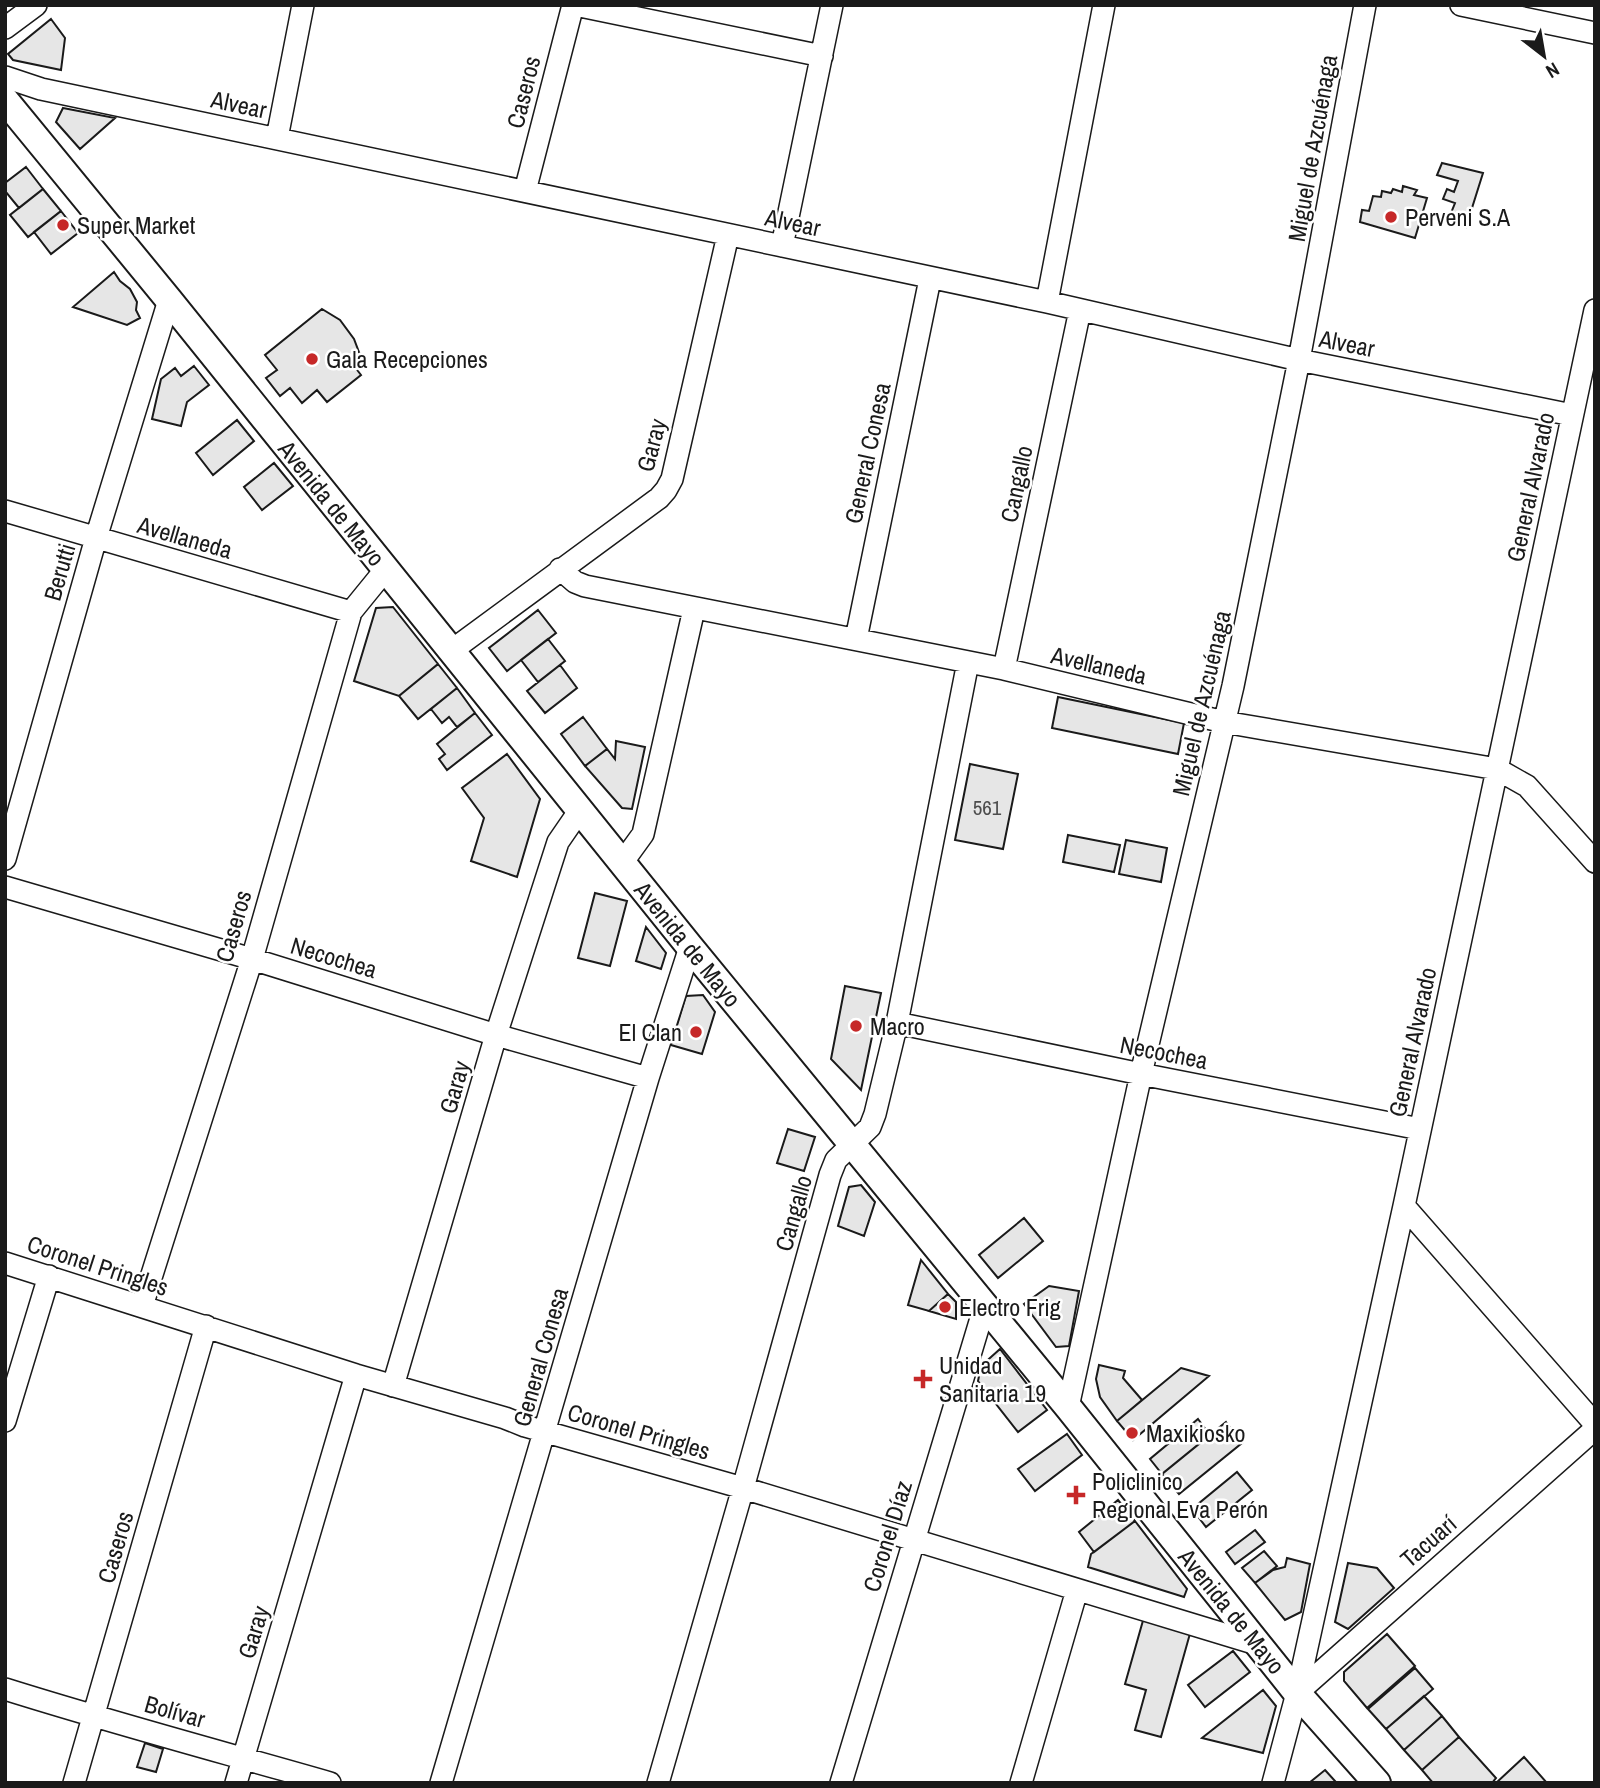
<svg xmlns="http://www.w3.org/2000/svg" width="1600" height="1788" viewBox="0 0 1600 1788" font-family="'Archivo Narrow',sans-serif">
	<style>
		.building { fill: #e6e6e6; stroke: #1a1a1a; stroke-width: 2 }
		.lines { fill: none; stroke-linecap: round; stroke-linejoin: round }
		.minor-casing { stroke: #1a1a1a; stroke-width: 24 }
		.major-casing { stroke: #1a1a1a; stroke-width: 30 }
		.minor { stroke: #fff; stroke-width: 21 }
		.major { stroke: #fff; stroke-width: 26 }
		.poi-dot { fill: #c62828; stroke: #fff; stroke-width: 2.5 }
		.labels { text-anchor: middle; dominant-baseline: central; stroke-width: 5; stroke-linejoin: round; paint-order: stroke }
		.number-label { font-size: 21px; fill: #4d4d4d }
		.street-label { font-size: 24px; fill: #1a1a1a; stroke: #fff }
		.poi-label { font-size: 24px; fill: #1a1a1a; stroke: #fff; text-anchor: start }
	</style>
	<rect width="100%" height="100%" fill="#fff"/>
	<path class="building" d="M51,19l14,19 -4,32 -48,-10 -5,-6z
		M63,108l52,10 -35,31 -24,-27z
		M1442,163l41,10 -17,54 -19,-4 8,-20 -12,-4 4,-10 7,3 4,-11 -21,-6z
		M26,167l17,22 -24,19 -14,-17v-8z
		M1403,186l14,4 -3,5 13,3 -12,40 -55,-16 2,-12 7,1 4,-15 8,1 1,-6 9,2 2,-4 9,3z
		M43,189l18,22 -33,26 -18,-22z
		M61,211l17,22 -27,21 -17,-22z
		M114,272l6,9 10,8 7,13 -1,8 4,8 -13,7 -54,-18z
		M322,309l18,11 14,19 6,16 -9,7 10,13 -34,27 -10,-12 -15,13 -12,-15 -10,8 -14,-18 11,-8 -12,-15z
		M194,366l15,19 -22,17 -6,24 -29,-7 9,-40 14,-11 6,8z
		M237,420l17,21 -41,34 -17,-22z
		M274,463l19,23 -31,24 -18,-23z
		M393,607l45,57 -39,32 -45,-15 22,-73z
		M538,610l18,23 -49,38 -18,-23z
		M548,639l17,22 -27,21 -17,-22z
		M438,664l19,24 -39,31 -19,-23z
		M560,665l17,23 -32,25 -18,-22z
		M457,688l18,25 -18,14 -8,-10 -7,6 -11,-14z
		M1058,697l126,26 -6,31 -126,-26z
		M475,713l17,22 -45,35 -8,-11 6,-5 -8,-10z
		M583,717l24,32 -22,17 -24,-32z
		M616,741l29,6 -13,62 -10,-1 -37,-42 22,-17 8,10z
		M507,754l33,45 -23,78 -46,-16 13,-43 -22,-30z
		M970,764l48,10 -15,75 -48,-9z
		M1068,835l52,10 -6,27 -51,-10z
		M1126,840l41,8 -6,34 -42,-8z
		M595,893l32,8 -17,65 -32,-8z
		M646,927l20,26 -5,16 -25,-8z
		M845,986l36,7 -20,97 -30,-31z
		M703,995l12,17 -13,42 -31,-9 15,-49z
		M788,1129l27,8 -11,34 -27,-8z
		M861,1185l14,17 -11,34 -26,-10 11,-39z
		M1024,1218l19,23 -45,37 -19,-23z
		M921,1260l27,34 -19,17 -21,-6z
		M1049,1286l30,5 -10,55 -13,1 -32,-43z
		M948,1294l8,8v17l-27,-8z
		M1000,1349l47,61 -29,22 -40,-51 3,-15z
		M1099,1365l26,6 -2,7 19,22 -25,21 -17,-24 -4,-18z
		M1181,1368l28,8 -76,64 -16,-19z
		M1198,1419l12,16 -48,39 -12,-15z
		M1226,1422l16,21 -63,51 -17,-20z
		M1067,1434l15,21 -47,36 -17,-22z
		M1237,1472l15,18 -46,37 -14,-18z
		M1118,1500l17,21 -41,31 -15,-20z
		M1135,1521l52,68 -3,8 -96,-30 3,-13z
		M1255,1530l10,12 -30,22 -9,-12z
		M1264,1551l13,15 -22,17 -13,-15z
		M1287,1558l23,6 -9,48 -16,8 -30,-37 18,-13 12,-3z
		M1348,1563l29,5 17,20 -46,41 -13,-7z
		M1144,1617l47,13 -30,107 -26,-7 11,-40 -21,-6z
		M1387,1634l28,32 -48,42 -23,-27v-9z
		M1233,1651l17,21 -45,35 -17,-22z
		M1415,1668l18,21 -47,40 -18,-20z
		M1263,1690l13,16 -13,47 -61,-15z
		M1424,1696l18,20 -38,34 -18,-21z
		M1442,1716l17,21 -37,33 -18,-20z
		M1459,1737l37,41 -4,5h-59l-11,-13z
		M145,1743l18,6 -7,23 -19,-5z
		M1524,1757l23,26h-51z
		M1325,1770l10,11 -2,2h-24z"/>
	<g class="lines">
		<g class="minor-casing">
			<path id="minor" d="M575,5l247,51
				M1461,5l134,28
				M5,28l31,-23
				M5,77l36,12 1006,213 252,58 273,55
				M277,138l26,-133
				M525,191l48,-186
				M782,246l50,-241
				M1047,302l57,-297
				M5,511l346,101
				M560,569l15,13 10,4 419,83 220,53 273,47 30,17 68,76
				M856,639l74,-360
				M451,651l208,-153 7,-8 6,-11 56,-244
				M1004,669l76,-359
				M5,859l91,-321 73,-238
				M622,863l21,-29 51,-225
				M5,887l247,72 244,76 152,43
				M897,1023l244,51 279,55
				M1404,1206l191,218
				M5,1263l351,112 149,43 20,8 218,62 517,157
				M142,1306l110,-347 99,-347 35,-43
				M393,1386l103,-351 62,-193 22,-32
				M1068,1407l73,-333 92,-388 66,-326 66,-355
				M5,1421l44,-145
				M5,1689c108,34 217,63 325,94
				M1297,1693l298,-264
				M74,1783l132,-457
				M236,1783l120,-408
				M441,1783l207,-705 42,-131
				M658,1783l85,-295 87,-313 6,-15 34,-33 5,-13 22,-91 71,-361
				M841,1783l144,-478
				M1021,1783l56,-193
				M1273,1783l24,-90 107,-487 191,-896"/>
		</g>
		<g class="major-casing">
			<path id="major" d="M5,100l164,200 521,647 378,460 229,286 80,90"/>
		</g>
		<use href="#minor" class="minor"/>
		<use href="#major" class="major"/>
	</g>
	<g class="poi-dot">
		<circle cx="1391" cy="217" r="7"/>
		<circle cx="63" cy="225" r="7"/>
		<circle cx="312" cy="359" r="7"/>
		<circle cx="856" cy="1026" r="7"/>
		<circle cx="696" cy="1032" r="7"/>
		<circle cx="945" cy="1307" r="7"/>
		<path d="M919.5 1368.5h7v7h7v7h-7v7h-7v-7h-7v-7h7z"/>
		<circle cx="1132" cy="1433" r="7"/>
		<path d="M1072.5 1484.5h7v7h7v7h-7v7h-7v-7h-7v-7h7z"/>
	</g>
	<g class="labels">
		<g class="number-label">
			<text x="987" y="807">561</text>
		</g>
		<g class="street-label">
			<text transform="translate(523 92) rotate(-76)">Caseros</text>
			<text transform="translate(239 104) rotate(12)">Alvear</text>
			<text transform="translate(1312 148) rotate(-80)">Miguel de Azcuénaga</text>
			<text transform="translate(793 222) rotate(12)">Alvear</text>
			<text transform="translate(1347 343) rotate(11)">Alvear</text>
			<text transform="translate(651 445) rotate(-75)">Garay</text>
			<text transform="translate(867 453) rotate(-78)">General Conesa</text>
			<text transform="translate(1016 484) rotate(-78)">Cangallo</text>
			<text transform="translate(1530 487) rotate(-78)">General Alvarado</text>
			<text transform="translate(332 503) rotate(51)">Avenida de Mayo</text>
			<text transform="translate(185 537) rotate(16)">Avellaneda</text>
			<text transform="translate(59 572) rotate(-74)">Berutti</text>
			<text transform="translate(1099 665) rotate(13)">Avellaneda</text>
			<text transform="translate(1201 703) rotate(-77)">Miguel de Azcuénaga</text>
			<text transform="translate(233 926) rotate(-74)">Caseros</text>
			<text transform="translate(688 944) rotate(51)">Avenida de Mayo</text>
			<text transform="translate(334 957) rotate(17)">Necochea</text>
			<text transform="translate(1412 1042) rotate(-78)">General Alvarado</text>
			<text transform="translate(1164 1052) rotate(11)">Necochea</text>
			<text transform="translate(454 1087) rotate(-74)">Garay</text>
			<text transform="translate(793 1213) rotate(-74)">Cangallo</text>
			<text transform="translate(98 1265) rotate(18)">Coronel Pringles</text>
			<text transform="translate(540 1357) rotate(-74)">General Conesa</text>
			<text transform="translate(639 1431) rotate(16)">Coronel Pringles</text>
			<text transform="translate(887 1536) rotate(-73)">Coronel Díaz</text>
			<text transform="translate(1428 1541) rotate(-41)">Tacuarí</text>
			<text transform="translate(115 1547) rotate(-74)">Caseros</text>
			<text transform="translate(1232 1611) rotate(51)">Avenida de Mayo</text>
			<text transform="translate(253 1632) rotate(-73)">Garay</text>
			<text transform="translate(175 1711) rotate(16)">Bolívar</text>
		</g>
		<g class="poi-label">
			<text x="1405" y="217">Perveni S.A</text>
			<text x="77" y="225">Super Market</text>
			<text x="326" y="359">Gala Recepciones</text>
			<text x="870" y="1026">Macro</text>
			<text x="682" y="1032" text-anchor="end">El Clan</text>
			<text x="959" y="1307">Electro Frig</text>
			<text x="939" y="1365">Unidad<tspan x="939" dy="28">Sanitaria 19</tspan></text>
			<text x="1146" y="1433">Maxikiosko</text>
			<text x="1092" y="1481">Policlinico<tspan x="1092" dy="28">Regional Eva Perón</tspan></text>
		</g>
	</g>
	<rect width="1600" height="1788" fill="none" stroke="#1a1a1a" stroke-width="14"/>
	<g transform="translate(1544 56) rotate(149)" stroke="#ffffff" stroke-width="5" paint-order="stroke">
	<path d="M0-5L12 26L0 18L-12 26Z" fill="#1a1a1a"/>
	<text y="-10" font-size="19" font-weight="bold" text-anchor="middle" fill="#1a1a1a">N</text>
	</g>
</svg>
